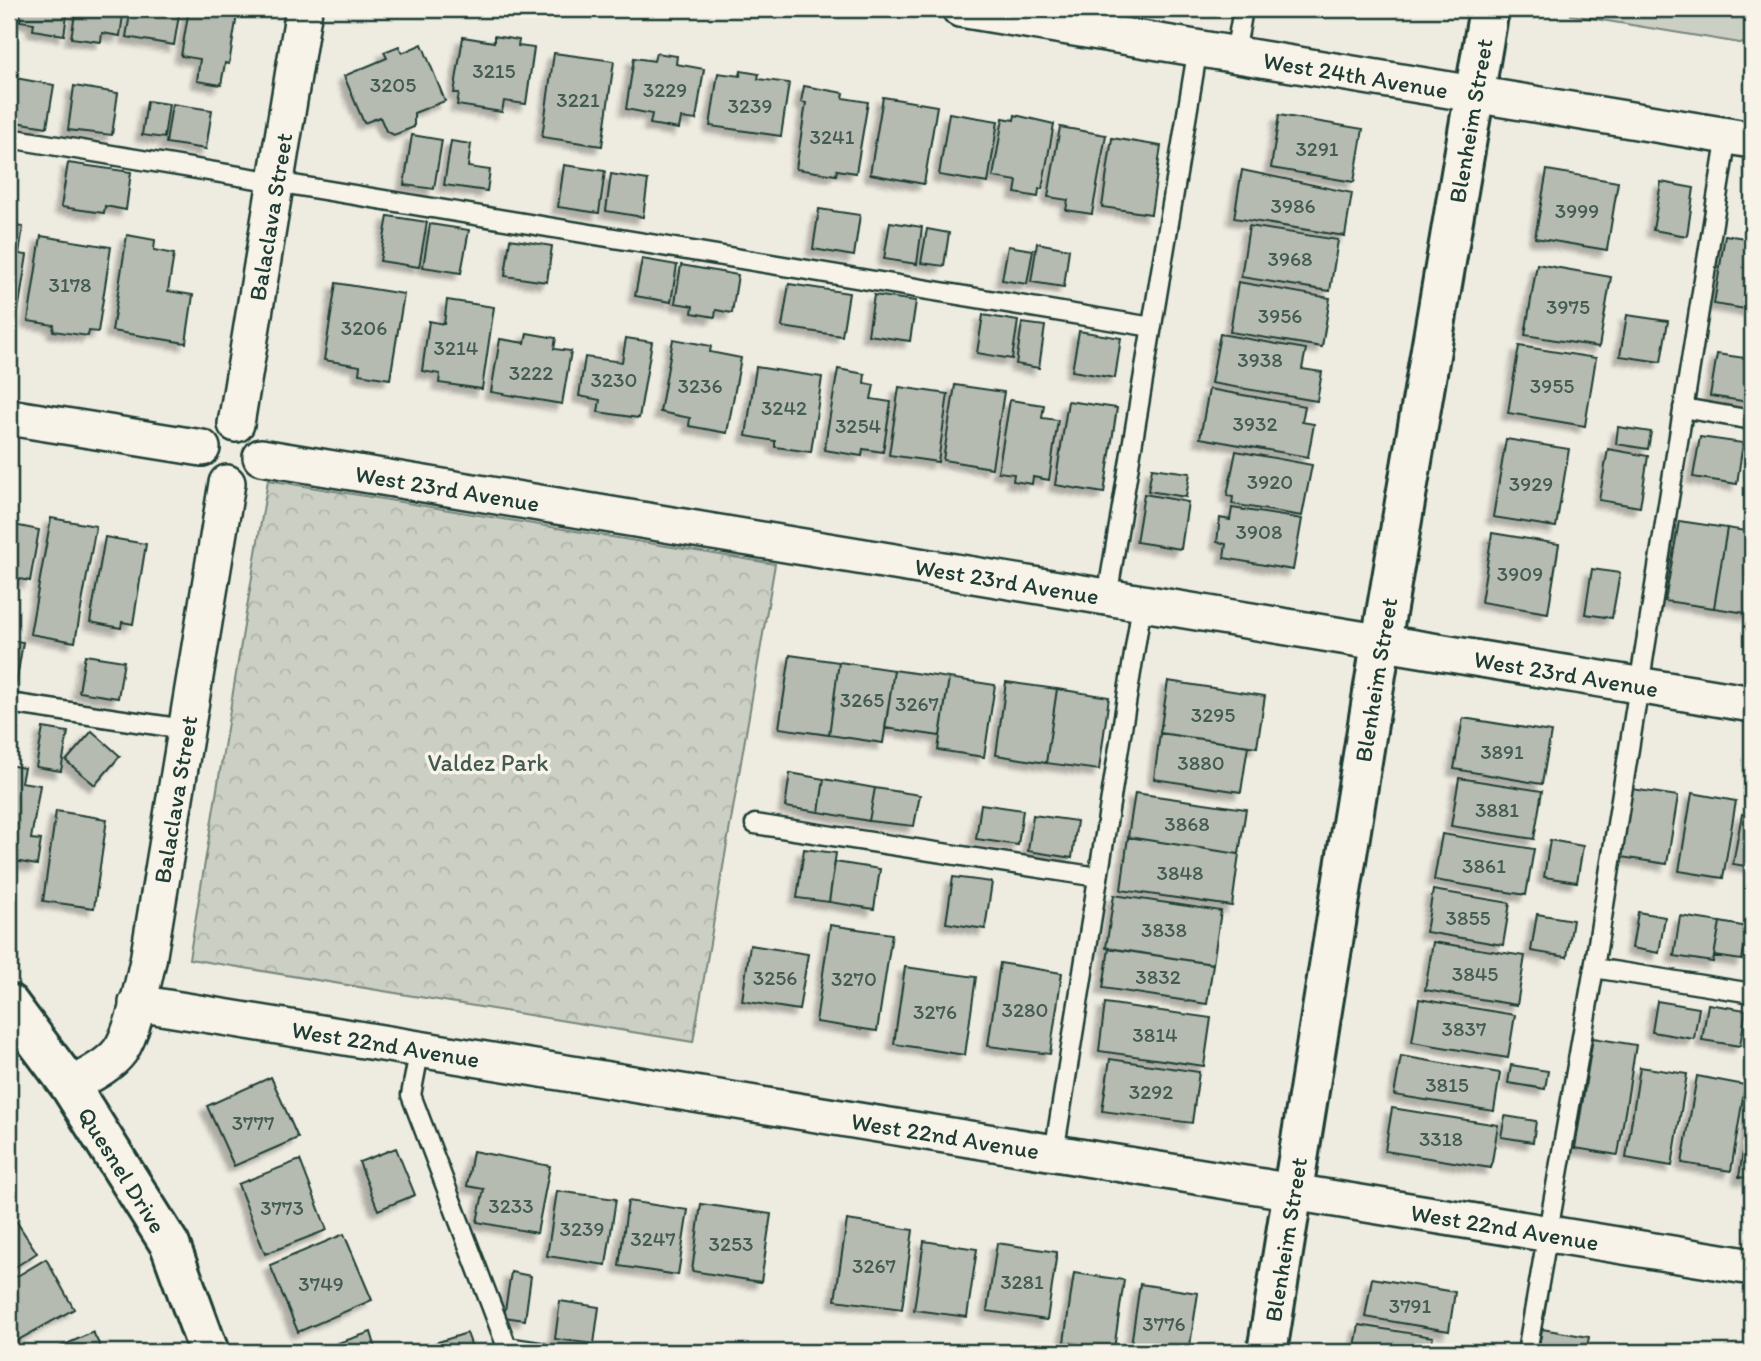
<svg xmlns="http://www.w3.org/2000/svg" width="1761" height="1361" viewBox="0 0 1761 1361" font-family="Itim,sans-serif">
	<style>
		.green { fill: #cccfc4; stroke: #76867c; stroke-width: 2 }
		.park { fill: url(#park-crowns); stroke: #76867c; stroke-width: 2 }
		.building { fill: #b5bbb0; stroke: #1f3d34; stroke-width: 2; filter: url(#shadow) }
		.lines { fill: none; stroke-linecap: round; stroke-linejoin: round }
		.lane-casing { stroke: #1f3d34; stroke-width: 23 }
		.street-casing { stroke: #1f3d34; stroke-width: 40 }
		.secondary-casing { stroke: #1f3d34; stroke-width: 44 }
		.lane { stroke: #f7f3e8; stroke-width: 18 }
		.street { stroke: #f7f3e8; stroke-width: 35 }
		.secondary { stroke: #f7f3e8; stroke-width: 38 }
		.labels { text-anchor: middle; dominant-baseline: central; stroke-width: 7; stroke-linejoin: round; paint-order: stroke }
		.number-label { font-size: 21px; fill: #445c53 }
		.street-label { font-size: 24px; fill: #1f3d34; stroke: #f7f3e8 }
		.park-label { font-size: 24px; fill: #425a51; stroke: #f7f3e8 }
	</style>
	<defs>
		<pattern id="park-crowns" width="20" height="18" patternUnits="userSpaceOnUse" patternTransform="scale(1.75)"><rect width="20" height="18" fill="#cccfc4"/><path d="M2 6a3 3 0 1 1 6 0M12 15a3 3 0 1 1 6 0" fill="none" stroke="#afb3a9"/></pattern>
		<filter id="shadow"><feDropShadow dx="-6" dy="6" stdDeviation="2" flood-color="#0004"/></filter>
	</defs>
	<rect width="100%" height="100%" fill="#eeece1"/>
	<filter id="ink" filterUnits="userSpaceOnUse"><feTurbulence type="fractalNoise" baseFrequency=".0143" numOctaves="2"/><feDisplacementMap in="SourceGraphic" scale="14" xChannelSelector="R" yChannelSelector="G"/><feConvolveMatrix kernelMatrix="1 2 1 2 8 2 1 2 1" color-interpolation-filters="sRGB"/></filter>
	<g filter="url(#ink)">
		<path class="green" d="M1572,9h180v36l-181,-30z"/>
		<path class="park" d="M268,480l507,84 -82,478 -504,-83z"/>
		<path class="building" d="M21,9h47l-4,26 -31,-5 1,-7 -14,-2z
			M76,9h48l-4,27 -18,-3 -1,9 -30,-4z
			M131,9h49l-6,36 -48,-8z
			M189,9h49l-9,55 -4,-1 -4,22 -24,-4 3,-22 -19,-3z
			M494,36l25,4 -1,6 16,2 -8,56 -22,-3 -2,11 -45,-7 2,-12h-5l9,-56 31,5z
			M422,44l23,57 -31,12v14l-20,8 -8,-4 -6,-14 -16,6 -20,-47 43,-18 -3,-6 15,-6 3,7z
			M554,53l60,8 -12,85 -60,-9z
			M656,53l21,3 -1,8 28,5 -8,51 -15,-2 -2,11 -29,-5 2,-10 -26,-5 8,-51 20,3z
			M741,71l18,3 -1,5 31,4 -8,53 -71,-10 8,-53 22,3z
			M10,77l44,8 -7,42 -38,-6z
			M74,86l44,7 -6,42 -44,-5z
			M804,86l40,7 -1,5 25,4 -12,71 -19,-3 -1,5 -40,-6 10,-66 -5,-1z
			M883,97l54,9 -13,78 -54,-10z
			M147,101l22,3 -5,34 -22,-3z
			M172,104l40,6 -6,39 -40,-6z
			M949,113l49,8 -10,62 -49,-8z
			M1015,115l39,9 -12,65h-3l-1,8 -23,-4 2,-12 -24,-4 10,-59 11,2z
			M1279,115l84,14 -9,53 -83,-14z
			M1060,127l46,8 -14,79 -26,-4 2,-10 -20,-3z
			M412,135l30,5 -8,49 -30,-4z
			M1112,138l49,8 -10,68 -49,-7z
			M451,141l20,3 -3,23 22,3 -3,21 -43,-6z
			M68,163l63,9 -5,38 -21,-4 -1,7 -43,-6z
			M564,165l41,6 -6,42 -41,-6z
			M1242,170l110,23 -7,43 -111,-18z
			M1547,170l71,12 -11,68 -72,-12z
			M611,174l37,6 -5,37 -37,-6z
			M1661,182l33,6 -7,48 -34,-6z
			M819,209l41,6 -6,41 -41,-7z
			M388,216l39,6 -8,45 -39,-6z
			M890,222l32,5 -5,37 -33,-5z
			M430,224l39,6 -8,43 -38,-6z
			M9,225l14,2 -4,27 8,1 -9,57 -9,-1z
			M1249,226l89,14 -8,51 -89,-14z
			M927,229l22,4 -5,33 -23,-3z
			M127,235l28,5 -1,10 20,4 -6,37 25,4 -7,48 -74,-12z
			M1725,235l27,4v71l-38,-6z
			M41,236l70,11 -13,85 -9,-1 -1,5 -35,-5 1,-6 -26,-4z
			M510,239l42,7 -5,36 -42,-6z
			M1037,243l32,6 -5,38 -33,-5z
			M1008,246l25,4 -6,34 -25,-4z
			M642,259l35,6 -6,37 -36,-6z
			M1537,264l74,13 -12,70 -74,-12z
			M681,265l57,10 -6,38 -16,-3 -1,7 -23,-4 1,-7 -18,-3z
			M1238,282l92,16 -8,49 -92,-15z
			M336,283l68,11 -14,85 -31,-5 1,-8 -36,-6z
			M789,284l60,9 -7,43 -60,-9z
			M874,295l42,6 -6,40 -42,-6z
			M447,300l47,7 -12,82 -43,-6 1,-9 -18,-3 7,-50 15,3z
			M983,315l35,6 -6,38 -35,-6z
			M1627,315l41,6 -7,41 -41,-6z
			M1022,323l23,3 -6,42 -23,-4z
			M1079,331l42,7 -6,40 -43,-7z
			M527,333l29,5 -2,11 17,2 -9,53 -71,-12 9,-53 25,4z
			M1220,334l86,15 -4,20 20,3 -5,29 -106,-18z
			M626,338l26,4 -13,76 -41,-6 2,-12 -21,-4 6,-39 37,5z
			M673,339l38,7 -1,6 31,6 -14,75 -38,-7 1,-8 -30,-6z
			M1519,346l77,12 -11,68 -77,-13z
			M1717,354l35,5 -3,43 -39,-6z
			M756,367l66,10 -11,75 -36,-5v-6l-29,-5z
			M838,369l27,5 -1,9 10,2 -3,14 20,3 -8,50 -20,-3 -1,7 -38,-6z
			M955,385l49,7 -12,76 -49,-8z
			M899,387l49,7 -10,68 -49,-7z
			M1209,389l96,17 -3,16 12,2 -6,33 -108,-19z
			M1010,400l34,5 -2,13 16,2 -9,60 -16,-3 -1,7 -19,-3 1,-7 -16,-2z
			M1068,401l49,7 -13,85 -49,-8z
			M1618,427l33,5 -3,17 -32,-5z
			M1700,437l43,6 -6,41 -44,-7z
			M1506,439l63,10 -13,78 -63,-10z
			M1608,449l40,7 -8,51 -41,-7z
			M1236,451l76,14 -10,51 -70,-12 1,-7 -6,-1z
			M1152,468l38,5 -4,24 -38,-6z
			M1144,494l44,8 -7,47 -45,-7z
			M1232,508l70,11 -9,51 -69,-12 2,-14 -9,-2 3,-24 10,2z
			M9,517v7l30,6 -9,51 -21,-4z
			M51,518l45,8 -21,116 -45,-8z
			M1679,521l48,7 -13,80 -49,-7z
			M1727,528l25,4v82l-38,-6z
			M1492,533l67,11 -11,69 -67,-11z
			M105,537l41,7 -13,80 -11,-2 -1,6 -31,-6z
			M1592,569l28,4 -8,45 -27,-4z
			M9,640l14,2 -7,43 -7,-1z
			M85,655l39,6 -6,37 -39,-6z
			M790,655l49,7 -10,73 -50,-7z
			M839,662l55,8 -11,73 -54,-8z
			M894,670l55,8 -9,58 -55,-8z
			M949,678l46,7 -11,72 -46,-7z
			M1168,681l97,15 -8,51 -97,-14z
			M1006,682l51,7 -11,74 -50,-8z
			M1057,689l52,8 -10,73 -53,-7z
			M1463,718l88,14 -9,52 -88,-15z
			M43,728l25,4 -7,39 -25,-4z
			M92,731l28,25 -25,29 -29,-24z
			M1160,733l88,13 -7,46 -87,-13z
			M9,765l15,3 -3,14 19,3 -9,54 10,1 -4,25 -28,-5 4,-22 -4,-1z
			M790,773l34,6 -5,33 -34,-5z
			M1459,778l83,13 -8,48 -83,-13z
			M824,779l51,9 -6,33 -50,-9z
			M875,788l45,7 -6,31 -45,-5z
			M1632,789l46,7 -11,68 -46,-7z
			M1135,793l111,16 -7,45 -111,-17z
			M1692,793l44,8 -13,77 -44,-7z
			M981,804l42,6 -5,35 -42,-6z
			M56,811l51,8 -13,89 -51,-7z
			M1742,814l10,2v51l-19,-3z
			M1033,815l44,6 -5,37 -44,-7z
			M1442,834l92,15 -8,46 -92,-15z
			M1128,837l111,17 -7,52 -111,-16z
			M1550,840l33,6 -6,36 -33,-5z
			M804,849l32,4 -7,49 -32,-4z
			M835,862l45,7 -6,40 -45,-7z
			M953,877l39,5 -7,47 -39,-6z
			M1433,890l77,13 -7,42 -77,-13z
			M1114,895l107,16 -8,53 -107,-16z
			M1638,912l27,5 -6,36 -27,-5z
			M1537,914l36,6 -6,37 -36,-6z
			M1680,916l40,6 -7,40 -39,-6z
			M1720,922l28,5 -6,33 -28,-4z
			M830,925l62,9 -15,97 -61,-9z
			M1433,942l92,14 -8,49 -92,-15z
			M750,945l58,9 -9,56 -57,-9z
			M1109,948l104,16 -6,40 -104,-16z
			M1000,963l62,10 -12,81 -62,-8z
			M905,967l71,10 -11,78 -71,-11z
			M1419,999l96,16 -7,43 -96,-16z
			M1657,1001l42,7 -5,31 -42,-7z
			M1105,1003l106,15 -7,48 -105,-15z
			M1708,1004l38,6 -6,36 -38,-6z
			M1593,1038l43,7 -18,110 -43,-7z
			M1401,1056l99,17 -6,38 -100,-16z
			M1110,1059l89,13 -7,51 -90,-12z
			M1511,1065l37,6 -3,18 -37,-6z
			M1640,1067l47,7 -15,92 -46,-8z
			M1697,1076l48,9 -14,86 -49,-8z
			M271,1077l27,61 -64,28 -27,-60z
			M1752,1093v86l-13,-2z
			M1392,1108l106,17 -7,43 -106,-17z
			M1505,1116l31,5 -3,21 -32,-5z
			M396,1148l19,47 -37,15 -19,-48z
			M473,1151l77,15 -13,67 -60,-11 7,-33 -17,-3z
			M300,1160l27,70 -62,24 -27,-70z
			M557,1191l59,8 -10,66 -59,-9z
			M628,1201l60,9 -10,65 -59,-9z
			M701,1204l70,10 -10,68 -69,-11z
			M9,1210l28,43 -28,18z
			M847,1220l66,10 -11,79 -67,-9z
			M344,1234l28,66 -74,32 -28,-67z
			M924,1241l53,8 -10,68 -53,-7z
			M997,1243l60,9 -10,68 -60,-9z
			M46,1259l28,50 -65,36v-64z
			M511,1272l20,4 -6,44 -21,-3z
			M1074,1273l50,7 -10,69 -50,-7z
			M1372,1278l83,14 -6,39 -84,-14z
			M1140,1284l58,9 -9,59h-59z
			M560,1301l39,6 -5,37 -39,-5z
			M1359,1325l74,12 -3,15h-76z
			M1542,1329l47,8 -3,15h-48z
			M93,1332l10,20h-54z
			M371,1332l6,20h-66z
			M467,1333l7,19h-36l-3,-9z
			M1597,1346l39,6h-40z"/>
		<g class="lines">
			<g class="lane-casing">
				<path id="lane" d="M1235,54l8,-45
					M9,138l1143,189
					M1683,408l69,12
					M1107,598l91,-551
					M9,703l175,26
					M755,824l343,53
					M1594,968l158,25
					M420,1048l-9,47 96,252 33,5
					M1054,1153l88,-549
					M1527,1352l67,-384 133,-833"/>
			</g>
			<g class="street-casing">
				<g id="street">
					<path id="s1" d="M960,9l792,131"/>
					<path d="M9,417l193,31"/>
					<path id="s2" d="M236,424l68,-415"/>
					<path id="s3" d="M261,457l1491,247"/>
					<path id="s4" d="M137,1003l1615,264"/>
					<path id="s5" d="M70,1086c17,-10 38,-19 50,-35 14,-20 22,-65 28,-90l79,-478"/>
				</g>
			</g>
			<g class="secondary-casing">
				<g id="secondary">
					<path id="s6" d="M9,1004l61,82 100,159 39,107"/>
					<path id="s7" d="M1267,1352l114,-709 108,-634"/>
				</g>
			</g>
			<use href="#lane" class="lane"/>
			<use href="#street" class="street"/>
			<use href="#secondary" class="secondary"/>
		</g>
	</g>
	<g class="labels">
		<g class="number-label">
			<text x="494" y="70">3215</text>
			<text x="393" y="84">3205</text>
			<text x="665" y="89">3229</text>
			<text x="578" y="99">3221</text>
			<text x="750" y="105">3239</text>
			<text x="832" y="136">3241</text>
			<text x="1317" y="148">3291</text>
			<text x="1293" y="205">3986</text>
			<text x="1577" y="210">3999</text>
			<text x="1290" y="258">3968</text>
			<text x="70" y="284">3178</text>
			<text x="1568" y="306">3975</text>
			<text x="1280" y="315">3956</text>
			<text x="364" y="327">3206</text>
			<text x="456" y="347">3214</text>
			<text x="1260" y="359">3938</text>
			<text x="531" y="372">3222</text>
			<text x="614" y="379">3230</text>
			<text x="700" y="385">3236</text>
			<text x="1552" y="385">3955</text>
			<text x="784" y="407">3242</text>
			<text x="1255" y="423">3932</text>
			<text x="858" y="425">3254</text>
			<text x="1270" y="481">3920</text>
			<text x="1531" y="483">3929</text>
			<text x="1259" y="531">3908</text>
			<text x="1520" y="573">3909</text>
			<text x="862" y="699">3265</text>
			<text x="917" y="703">3267</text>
			<text x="1213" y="714">3295</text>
			<text x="1502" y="751">3891</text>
			<text x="1201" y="762">3880</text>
			<text x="1497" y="809">3881</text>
			<text x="1187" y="823">3868</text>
			<text x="1484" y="865">3861</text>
			<text x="1180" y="872">3848</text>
			<text x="1468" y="917">3855</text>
			<text x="1164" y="929">3838</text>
			<text x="1475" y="973">3845</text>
			<text x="1158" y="976">3832</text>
			<text x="775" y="977">3256</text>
			<text x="854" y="978">3270</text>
			<text x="1025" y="1009">3280</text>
			<text x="935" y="1011">3276</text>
			<text x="1464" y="1028">3837</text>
			<text x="1155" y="1034">3814</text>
			<text x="1447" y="1084">3815</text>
			<text x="1151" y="1091">3292</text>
			<text x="253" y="1122">3777</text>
			<text x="1441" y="1138">3318</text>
			<text x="511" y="1205">3233</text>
			<text x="282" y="1207">3773</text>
			<text x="582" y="1228">3239</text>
			<text x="653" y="1238">3247</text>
			<text x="731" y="1243">3253</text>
			<text x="874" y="1265">3267</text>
			<text x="1022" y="1281">3281</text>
			<text x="321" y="1283">3749</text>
			<text x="1410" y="1305">3791</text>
			<text x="1164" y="1323">3776</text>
		</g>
		<g class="street-label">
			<text stroke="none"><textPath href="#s1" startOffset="401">West 24th Avenue</textPath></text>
			<text stroke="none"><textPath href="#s7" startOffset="1248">Blenheim Street</textPath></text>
			<text stroke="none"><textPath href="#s2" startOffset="210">Balaclava Street</textPath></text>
			<text stroke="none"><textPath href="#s3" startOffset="189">West 23rd Avenue</textPath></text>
			<text stroke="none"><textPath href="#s3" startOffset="756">West 23rd Avenue</textPath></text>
			<text stroke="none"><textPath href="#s3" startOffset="1323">West 23rd Avenue</textPath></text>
			<text stroke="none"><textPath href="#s7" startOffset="681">Blenheim Street</textPath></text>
			<text stroke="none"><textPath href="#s5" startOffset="320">Balaclava Street</textPath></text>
			<text stroke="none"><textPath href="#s4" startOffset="252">West 22nd Avenue</textPath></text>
			<text stroke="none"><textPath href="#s4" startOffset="819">West 22nd Avenue</textPath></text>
			<text stroke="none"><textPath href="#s6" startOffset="201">Quesnel Drive</textPath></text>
			<text stroke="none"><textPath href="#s4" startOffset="1386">West 22nd Avenue</textPath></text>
			<text stroke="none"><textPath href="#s7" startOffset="114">Blenheim Street</textPath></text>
		</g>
		<g class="park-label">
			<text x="488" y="762">Valdez Park</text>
		</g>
	</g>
	<rect width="1761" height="1361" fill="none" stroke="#f7f3e8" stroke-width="35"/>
	<rect x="18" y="18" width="1726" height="1326" fill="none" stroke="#1f3d34" stroke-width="2.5" filter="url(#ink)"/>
</svg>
